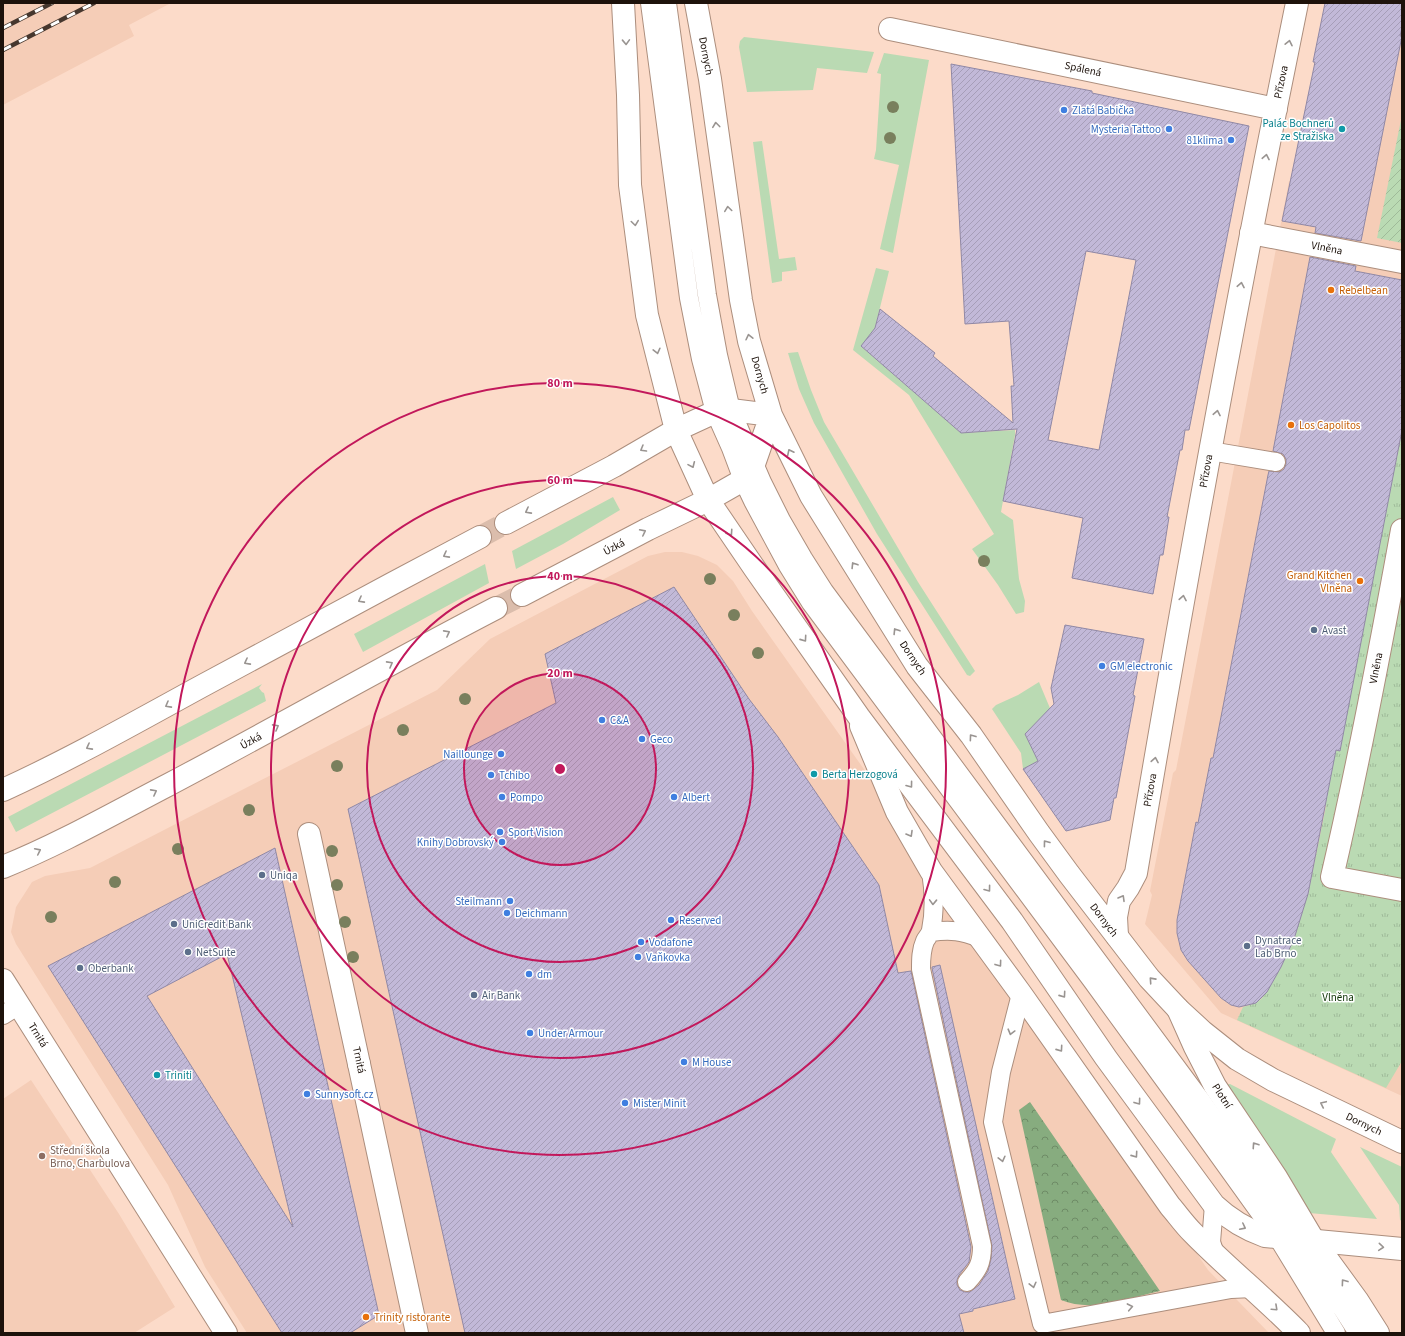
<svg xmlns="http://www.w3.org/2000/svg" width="1405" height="1336" viewBox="0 0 1405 1336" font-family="'Source Sans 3',sans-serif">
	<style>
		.built { fill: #f5cdb7 }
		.grass { fill: #badab3 }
		.forest { fill: url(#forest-crowns) }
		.park { fill: url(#park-tufts) }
		.garden { fill: url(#garden-furrows) }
		.building { fill: url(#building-hatch); stroke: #9088a5; fill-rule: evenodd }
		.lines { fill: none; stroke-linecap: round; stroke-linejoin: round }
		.secondary-tunnel { stroke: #dbbdac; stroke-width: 22; stroke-dasharray: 22 11; stroke-linecap: butt }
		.service-casing { stroke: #ac8e7d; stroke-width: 20 }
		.pedestrian-casing { stroke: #ac8e7d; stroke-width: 24 }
		.minor-casing { stroke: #ac8e7d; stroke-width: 24 }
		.secondary-casing { stroke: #ac8e7d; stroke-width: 24 }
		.service { stroke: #fff; stroke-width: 18 }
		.pedestrian { stroke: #fff; stroke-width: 22 }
		.minor { stroke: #fff; stroke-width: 22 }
		.secondary { stroke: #fff; stroke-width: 22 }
		.rail-casing { stroke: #46372e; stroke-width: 4.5 }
		.rail { stroke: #fff; stroke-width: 3; stroke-dasharray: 9; stroke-linecap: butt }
		.tree { fill: #797f5d }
		.oneway { stroke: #999491 }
		.ring { fill: none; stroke: #c2185b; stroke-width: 2 }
		.shop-dot { fill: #3f7fe0; stroke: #fff; stroke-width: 1.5 }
		.culture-dot { fill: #0f9aa8; stroke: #fff; stroke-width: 1.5 }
		.food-dot { fill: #e8710a; stroke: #fff; stroke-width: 1.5 }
		.service-dot { fill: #5c6f8a; stroke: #fff; stroke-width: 1.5 }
		.education-dot { fill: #8d6e63; stroke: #fff; stroke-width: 1.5 }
		.labels { text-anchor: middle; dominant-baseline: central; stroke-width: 3; stroke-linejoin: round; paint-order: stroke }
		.street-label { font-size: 11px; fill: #1d120b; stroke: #fff }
		.shop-label { font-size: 11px; fill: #366cbe; stroke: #fff; text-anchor: start }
		.culture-label { font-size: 11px; fill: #0d838f; stroke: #fff; text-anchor: start }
		.food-label { font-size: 11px; fill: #c56008; stroke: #fff; text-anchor: start }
		.service-label { font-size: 11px; fill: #4e5e75; stroke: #fff; text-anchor: start }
		.park-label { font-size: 11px; fill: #0e3405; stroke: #fff }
		.education-label { font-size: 11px; fill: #785e54; stroke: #fff; text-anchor: start }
		.centre { fill: #c2185b; stroke: #fff; stroke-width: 2 }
		.ring-label { font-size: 12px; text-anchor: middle; font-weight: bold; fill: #c2185b; stroke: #fff; stroke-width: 3; stroke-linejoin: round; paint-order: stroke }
	</style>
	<defs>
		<pattern id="forest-crowns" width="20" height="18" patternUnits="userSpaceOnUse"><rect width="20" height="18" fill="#87ac7f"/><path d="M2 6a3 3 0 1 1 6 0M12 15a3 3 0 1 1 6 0" fill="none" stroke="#6e8b66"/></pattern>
		<pattern id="park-tufts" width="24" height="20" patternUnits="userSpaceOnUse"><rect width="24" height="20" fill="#badab3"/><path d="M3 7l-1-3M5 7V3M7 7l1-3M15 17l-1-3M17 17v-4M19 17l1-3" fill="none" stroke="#9fba99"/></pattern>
		<pattern id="garden-furrows" width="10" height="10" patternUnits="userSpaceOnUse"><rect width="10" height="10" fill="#badab3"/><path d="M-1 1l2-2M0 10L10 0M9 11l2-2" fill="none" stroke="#9fba99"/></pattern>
		<pattern id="building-hatch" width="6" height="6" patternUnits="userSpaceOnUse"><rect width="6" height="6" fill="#c2b9d8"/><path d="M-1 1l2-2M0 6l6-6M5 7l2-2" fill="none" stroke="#a69eb8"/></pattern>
	</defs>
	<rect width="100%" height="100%" fill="#fcdbc9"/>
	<path class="built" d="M3,3h168l-42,22 5,11 -131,69z
		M1402,3v1093l-181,-83 -76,-89 7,-29 -2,-4 23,-118 3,-3 113,-589h2l24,-118 -2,-1z
		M665,552h17l16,4 19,9 16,16 19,30 237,335 219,324 61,63h-1022l-42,-66 -37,-82 -152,-241 -5,-12 5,-25 16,-25 13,-6 45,-8 347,-178 53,-51 158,-83z
		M31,1080l88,134 56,93 -41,26h-131v-234z"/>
	<path class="grass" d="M744,37l130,15 -7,21 -50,-5 -4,22 -66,2 -8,-45 1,-6z
		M884,53l45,7 -36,193 -13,-4 19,-84 -25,-6 2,-9 5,-76 -4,-1z
		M762,141l17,118 16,-2 2,13 -15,2v9l-10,2 -19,-141z
		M876,268l13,3 -14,57 -13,19 99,86 54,-3v5l-14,77 12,8 6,59 6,22 -1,11 -8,2 -18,-29 -26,-36 22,-15 -85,-139 -56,-45z
		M798,352l13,38 13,32 94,160 57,89 -5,5 -3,-1 -90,-141 -63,-111 -15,-34 -11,-36z
		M613,497l7,13 -57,34 -47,25 -4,-18z
		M485,564l4,19 -126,69 -9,-18z
		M1039,682l13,31 -7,1 -20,20 13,27 -15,8 -2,-16 -29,-44 4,-4 22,-10z
		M262,684l-3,4 3,4 2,1 2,8 -250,131 -8,-15z
		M1230,1084l106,55 -5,13 46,67 -68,-6 -84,-128z
		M1360,1147l42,20v54l-2,-1 -1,-15z"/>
	<path class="forest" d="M1030,1102l130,189c-31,7 -68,22 -99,9l-42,-190z"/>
	<path class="park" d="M1402,430v631l-16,27 -149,-68 6,-13 13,-4 5,-4 6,-7 14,-25 13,-28 14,-45 18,-88 -19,-61 33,6 40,-287 15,3z"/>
	<path class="garden" d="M1402,115v128l-25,-5z"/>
	<path class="building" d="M1325,3h77v25l-2,8h2l-41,205 -46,-8 1,-6 -34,-6 33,-159h-2z
		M951,64l141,27v2l157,33 -60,304h-4l-3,20h-2l-13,67h2l-6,38h-3l-7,39 -81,-16 11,-60 -80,-17 14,-72 -56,4 -100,-87 14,-18 5,-19 55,44 -2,3 80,67 -2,-37h3l-5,-65 -44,3zM1086,251l50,9 -37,190 -51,-10z
		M1310,257l46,9 -1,5 47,9v150l-62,321 -4,-1 -28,144 -14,45 -13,28 -14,25 -11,11 -17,4 -8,-2 -10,-7 -33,-37 -7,-11 -4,-17v-13l19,-98 2,1 13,-65h2l55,-283 1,-4 11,1 4,-3 2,-5v-5l-3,-5 -10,-3z
		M674,587l75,112 29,38 101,148 19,88 13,-2 60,276 -2,15 -10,13 -2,5v5l3,5 5,2h5l9,-7 9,-14 3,-12 1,-13 -60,-278v-1l8,-2 75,334 -42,10v2l-14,3 5,19h-499l-117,-524 208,-106 -11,-49z
		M1065,625l79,14 -11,56 2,1 -19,102h-2l-4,22 -44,11 -43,-62 15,-8 -13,-27 29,-30 -3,-16z
		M275,848l104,467 -29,18h-68l-234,-367zM227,954l66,273 -146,-231z"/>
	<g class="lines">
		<path class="secondary-tunnel" d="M480,537l26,-14
			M496,608l26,-13"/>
		<g class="service-casing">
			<path id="service" d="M650,3l39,295 12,61 14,53 16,36 12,32 10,21 35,65 23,37 282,379 91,125 94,131 58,95
				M667,3l40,292 11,60 13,55 31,72 19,38 22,38 21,33 376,508 89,127 69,107
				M1210,451l66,11
				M931,871c3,19 4,40 0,59 -1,5 -4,7 -6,11 -4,9 -4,18 -4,28l61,277c0,17 -4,24 -15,36
				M931,932c21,-3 30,-1 50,6
				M1021,994l-20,78 -8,50 49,202 189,-35 22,-1
				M3,1015l16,-10
				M1214,1205l-3,37 4,12"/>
		</g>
		<g class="pedestrian-casing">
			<path id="pedestrian" d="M1251,233l151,29
				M1402,530c-21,116 -43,232 -70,347l70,13
				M309,834l50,230"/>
		</g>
		<g class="minor-casing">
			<path id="minor" d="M890,29l386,80
				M861,726l36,86 34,59 90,123 149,212c7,8 14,18 22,26 34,35 73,66 107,101
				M1117,936l-1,-19 3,-16 9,-13 8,-15c49,-291 102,-581 161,-870
				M3,980l223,353
				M1178,1009l17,38 20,39 61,91 38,64 43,59 21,33
				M359,1064l58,269"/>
		</g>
		<g class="secondary-casing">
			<path id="secondary" d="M623,3l5,92 2,90 17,130 29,115 32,70 47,69 104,148 153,204 94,137 108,147c15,14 31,24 51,31l137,13
				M696,3l14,76 31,221 8,41 22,74 40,81 106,170 54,69 68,98 30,41 80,104 29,31 25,23 34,27 36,21 129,62
				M506,523l108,-57 62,-36 39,-18 16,-2 40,5
				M522,595l126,-66 60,-29 35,-20 11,-16 17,-49
				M3,790c68,-31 133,-68 199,-104 93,-50 185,-100 278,-149
				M3,867c57,-23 111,-54 165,-82 110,-58 218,-120 328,-177"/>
		</g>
		<use href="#service" class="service"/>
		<use href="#pedestrian" class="pedestrian"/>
		<use href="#minor" class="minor"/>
		<use href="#secondary" class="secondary"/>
		<g class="rail-casing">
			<path id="rail" d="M3,28l49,-25
				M3,50l91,-47"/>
		</g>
		<use href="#rail" class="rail"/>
	</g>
	<g class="tree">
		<circle cx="893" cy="107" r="6"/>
		<circle cx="890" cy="138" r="6"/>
		<circle cx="984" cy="561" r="6"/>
		<circle cx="710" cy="579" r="6"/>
		<circle cx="734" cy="615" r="6"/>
		<circle cx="758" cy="653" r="6"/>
		<circle cx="465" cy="699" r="6"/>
		<circle cx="403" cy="730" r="6"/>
		<circle cx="337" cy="766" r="6"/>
		<circle cx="249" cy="810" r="6"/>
		<circle cx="178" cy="849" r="6"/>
		<circle cx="332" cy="851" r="6"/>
		<circle cx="115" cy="882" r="6"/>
		<circle cx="337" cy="885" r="6"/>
		<circle cx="51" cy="917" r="6"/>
		<circle cx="345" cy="922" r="6"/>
		<circle cx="353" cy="957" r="6"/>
	</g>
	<defs><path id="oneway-chevron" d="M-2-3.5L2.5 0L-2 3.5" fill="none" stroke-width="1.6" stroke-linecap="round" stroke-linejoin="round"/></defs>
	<g class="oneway">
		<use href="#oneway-chevron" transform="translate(626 42) rotate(88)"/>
		<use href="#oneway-chevron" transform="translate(1289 43) rotate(-78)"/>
		<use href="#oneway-chevron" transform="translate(716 125) rotate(-97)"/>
		<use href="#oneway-chevron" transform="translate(1266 157) rotate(-79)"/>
		<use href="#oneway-chevron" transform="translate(728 209) rotate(-98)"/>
		<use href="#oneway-chevron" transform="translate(635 223) rotate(82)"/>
		<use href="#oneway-chevron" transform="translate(1241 285) rotate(-79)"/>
		<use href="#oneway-chevron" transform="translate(749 337) rotate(-103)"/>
		<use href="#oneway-chevron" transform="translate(657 351) rotate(76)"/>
		<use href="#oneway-chevron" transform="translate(1217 413) rotate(-79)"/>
		<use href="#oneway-chevron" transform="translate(643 449) rotate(150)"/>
		<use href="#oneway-chevron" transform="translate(790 452) rotate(-116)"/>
		<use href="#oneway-chevron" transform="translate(692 465) rotate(66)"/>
		<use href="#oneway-chevron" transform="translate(528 511) rotate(152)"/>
		<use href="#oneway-chevron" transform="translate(643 532) rotate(-27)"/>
		<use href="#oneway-chevron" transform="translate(730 533) rotate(56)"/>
		<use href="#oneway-chevron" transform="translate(446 555) rotate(152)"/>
		<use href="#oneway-chevron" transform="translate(854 565) rotate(-122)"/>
		<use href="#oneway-chevron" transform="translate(1183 598) rotate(-80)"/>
		<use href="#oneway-chevron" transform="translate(361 600) rotate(152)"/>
		<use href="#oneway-chevron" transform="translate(896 631) rotate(-122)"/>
		<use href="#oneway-chevron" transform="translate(447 633) rotate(-28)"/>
		<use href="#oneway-chevron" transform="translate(804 639) rotate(55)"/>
		<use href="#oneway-chevron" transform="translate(247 662) rotate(152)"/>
		<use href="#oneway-chevron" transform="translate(390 664) rotate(-29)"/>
		<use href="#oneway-chevron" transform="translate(168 705) rotate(151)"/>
		<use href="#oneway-chevron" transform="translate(276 727) rotate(-29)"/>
		<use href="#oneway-chevron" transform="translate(972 737) rotate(-126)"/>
		<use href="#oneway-chevron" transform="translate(89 747) rotate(152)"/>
		<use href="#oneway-chevron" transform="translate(1155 760) rotate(-80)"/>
		<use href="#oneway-chevron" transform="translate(910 785) rotate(53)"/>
		<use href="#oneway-chevron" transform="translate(154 792) rotate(-28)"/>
		<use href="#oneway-chevron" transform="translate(910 834) rotate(60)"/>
		<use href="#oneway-chevron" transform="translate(1046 843) rotate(-127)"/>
		<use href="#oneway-chevron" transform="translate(38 851) rotate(-26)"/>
		<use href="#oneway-chevron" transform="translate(988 889) rotate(53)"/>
		<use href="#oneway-chevron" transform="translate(1122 898) rotate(-60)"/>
		<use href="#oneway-chevron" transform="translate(933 902) rotate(92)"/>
		<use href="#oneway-chevron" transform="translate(999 964) rotate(54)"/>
		<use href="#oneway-chevron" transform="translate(1152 980) rotate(-132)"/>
		<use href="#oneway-chevron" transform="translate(1063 995) rotate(55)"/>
		<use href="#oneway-chevron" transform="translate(1011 1032) rotate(105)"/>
		<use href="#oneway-chevron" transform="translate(1060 1049) rotate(55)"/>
		<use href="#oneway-chevron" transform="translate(1138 1102) rotate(54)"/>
		<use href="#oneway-chevron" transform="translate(1323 1104) rotate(-155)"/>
		<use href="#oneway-chevron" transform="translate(1255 1145) rotate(-124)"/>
		<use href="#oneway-chevron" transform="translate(1135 1155) rotate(55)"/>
		<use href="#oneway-chevron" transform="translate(1002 1159) rotate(76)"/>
		<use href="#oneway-chevron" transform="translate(1243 1227) rotate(27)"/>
		<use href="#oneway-chevron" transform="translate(1381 1247) rotate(5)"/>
		<use href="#oneway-chevron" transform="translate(1344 1282) rotate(-126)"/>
		<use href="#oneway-chevron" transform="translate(1033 1285) rotate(76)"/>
		<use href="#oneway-chevron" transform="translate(1130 1307) rotate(-11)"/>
		<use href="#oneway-chevron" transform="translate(1275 1308) rotate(43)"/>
	</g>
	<circle cx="560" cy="769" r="96" fill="#c2185b" fill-opacity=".12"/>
	<g class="ring">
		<circle cx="560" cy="769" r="96"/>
		<circle cx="560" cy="769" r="193"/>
		<circle cx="560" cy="769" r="289"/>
		<circle cx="560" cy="769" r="386"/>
	</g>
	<g class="shop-dot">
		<circle cx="1064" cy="110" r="4"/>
		<circle cx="1169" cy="129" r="4"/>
		<circle cx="1231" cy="140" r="4"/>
		<circle cx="1102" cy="666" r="4"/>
		<circle cx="602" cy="720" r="4"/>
		<circle cx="642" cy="739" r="4"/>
		<circle cx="501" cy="754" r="4"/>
		<circle cx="491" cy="775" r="4"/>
		<circle cx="502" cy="797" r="4"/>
		<circle cx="674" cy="797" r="4"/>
		<circle cx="500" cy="832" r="4"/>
		<circle cx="502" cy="842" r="4"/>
		<circle cx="510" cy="901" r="4"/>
		<circle cx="507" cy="913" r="4"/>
		<circle cx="671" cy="920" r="4"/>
		<circle cx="641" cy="942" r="4"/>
		<circle cx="638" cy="957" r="4"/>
		<circle cx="529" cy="974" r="4"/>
		<circle cx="530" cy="1033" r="4"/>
		<circle cx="684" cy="1062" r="4"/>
		<circle cx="307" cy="1094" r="4"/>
		<circle cx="625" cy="1103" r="4"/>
	</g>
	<g class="culture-dot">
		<circle cx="1342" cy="129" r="4"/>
		<circle cx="814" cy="774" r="4"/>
		<circle cx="157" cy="1075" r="4"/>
	</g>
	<g class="food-dot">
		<circle cx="1331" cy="290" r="4"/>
		<circle cx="1291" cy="425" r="4"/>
		<circle cx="1360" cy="581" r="4"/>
		<circle cx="366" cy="1317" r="4"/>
	</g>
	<g class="service-dot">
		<circle cx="1314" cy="630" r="4"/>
		<circle cx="262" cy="875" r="4"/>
		<circle cx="174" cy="924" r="4"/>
		<circle cx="1247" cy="946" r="4"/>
		<circle cx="188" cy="952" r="4"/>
		<circle cx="80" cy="968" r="4"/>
		<circle cx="474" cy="995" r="4"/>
	</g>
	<circle class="education-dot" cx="42" cy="1156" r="4"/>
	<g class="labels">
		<g class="street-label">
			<text transform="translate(706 56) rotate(79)">Dornych</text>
			<text transform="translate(1083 69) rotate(12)">Spálená</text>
			<text transform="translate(1281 82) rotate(-78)">Přízova</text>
			<text transform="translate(1327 248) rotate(11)">Vlněna</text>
			<text transform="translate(760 375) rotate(74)">Dornych</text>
			<text transform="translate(1206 471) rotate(-80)">Přízova</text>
			<text transform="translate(614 547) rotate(-28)">Úzká</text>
			<text transform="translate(913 658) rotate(56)">Dornych</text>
			<text transform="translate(1376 668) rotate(-79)">Vlněna</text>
			<text transform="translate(251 741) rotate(-29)">Úzká</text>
			<text transform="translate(1150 790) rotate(-80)">Přízova</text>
			<text transform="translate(1104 920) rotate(53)">Dornych</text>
			<text transform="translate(38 1035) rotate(58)">Trnitá</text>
			<text transform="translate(359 1060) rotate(78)">Trnitá</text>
			<text transform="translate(1222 1096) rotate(57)">Plotní</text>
			<text transform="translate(1364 1124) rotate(26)">Dornych</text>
		</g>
		<g class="shop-label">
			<text x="1072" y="110">Zlatá Babička</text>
			<text x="1161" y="129" text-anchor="end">Mysteria Tattoo</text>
			<text x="1223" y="140" text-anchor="end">81klima</text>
			<text x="1110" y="666">GM electronic</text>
			<text x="610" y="720">C&amp;A</text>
			<text x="650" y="739">Geco</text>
			<text x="493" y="754" text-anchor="end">Naillounge</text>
			<text x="499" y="775">Tchibo</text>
			<text x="510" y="797">Pompo</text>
			<text x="682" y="797">Albert</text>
			<text x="508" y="832">Sport Vision</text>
			<text x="494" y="842" text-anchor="end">Knihy Dobrovský</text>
			<text x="502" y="901" text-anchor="end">Steilmann</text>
			<text x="515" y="913">Deichmann</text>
			<text x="679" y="920">Reserved</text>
			<text x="649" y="942">Vodafone</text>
			<text x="646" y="957">Vaňkovka</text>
			<text x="537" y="974">dm</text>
			<text x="538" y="1033">Under Armour</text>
			<text x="692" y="1062">M House</text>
			<text x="315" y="1094">Sunnysoft.cz</text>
			<text x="633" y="1103">Mister Minit</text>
		</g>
		<g class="culture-label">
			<text x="1334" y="123" text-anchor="end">Palác Bochnerů<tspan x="1334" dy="13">ze Stražiska</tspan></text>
			<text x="822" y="774">Berta Herzogová</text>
			<text x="165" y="1075">Triniti</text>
		</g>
		<g class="food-label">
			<text x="1339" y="290">Rebelbean</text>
			<text x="1299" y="425">Los Capolitos</text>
			<text x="1352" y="575" text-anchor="end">Grand Kitchen<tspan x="1352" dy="13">Vlněna</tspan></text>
			<text x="374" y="1317">Trinity ristorante</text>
		</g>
		<g class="service-label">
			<text x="1322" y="630">Avast</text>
			<text x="270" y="875">Uniqa</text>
			<text x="182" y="924">UniCredit Bank</text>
			<text x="1255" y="940">Dynatrace<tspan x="1255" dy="13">Lab Brno</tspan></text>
			<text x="196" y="952">NetSuite</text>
			<text x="88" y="968">Oberbank</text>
			<text x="482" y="995">Air Bank</text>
		</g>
		<g class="park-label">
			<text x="1338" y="997">Vlněna</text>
		</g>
		<g class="education-label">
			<text x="50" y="1150">Střední škola<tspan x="50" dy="13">Brno, Charbulova</tspan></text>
		</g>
	</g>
	<circle cx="560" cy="769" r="6" class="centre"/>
	<g class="ring-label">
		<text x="560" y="387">80 m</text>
		<text x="560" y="484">60 m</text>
		<text x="560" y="580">40 m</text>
		<text x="560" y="677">20 m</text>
	</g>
	<rect width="1405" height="1336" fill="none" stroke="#1d120b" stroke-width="8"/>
</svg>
